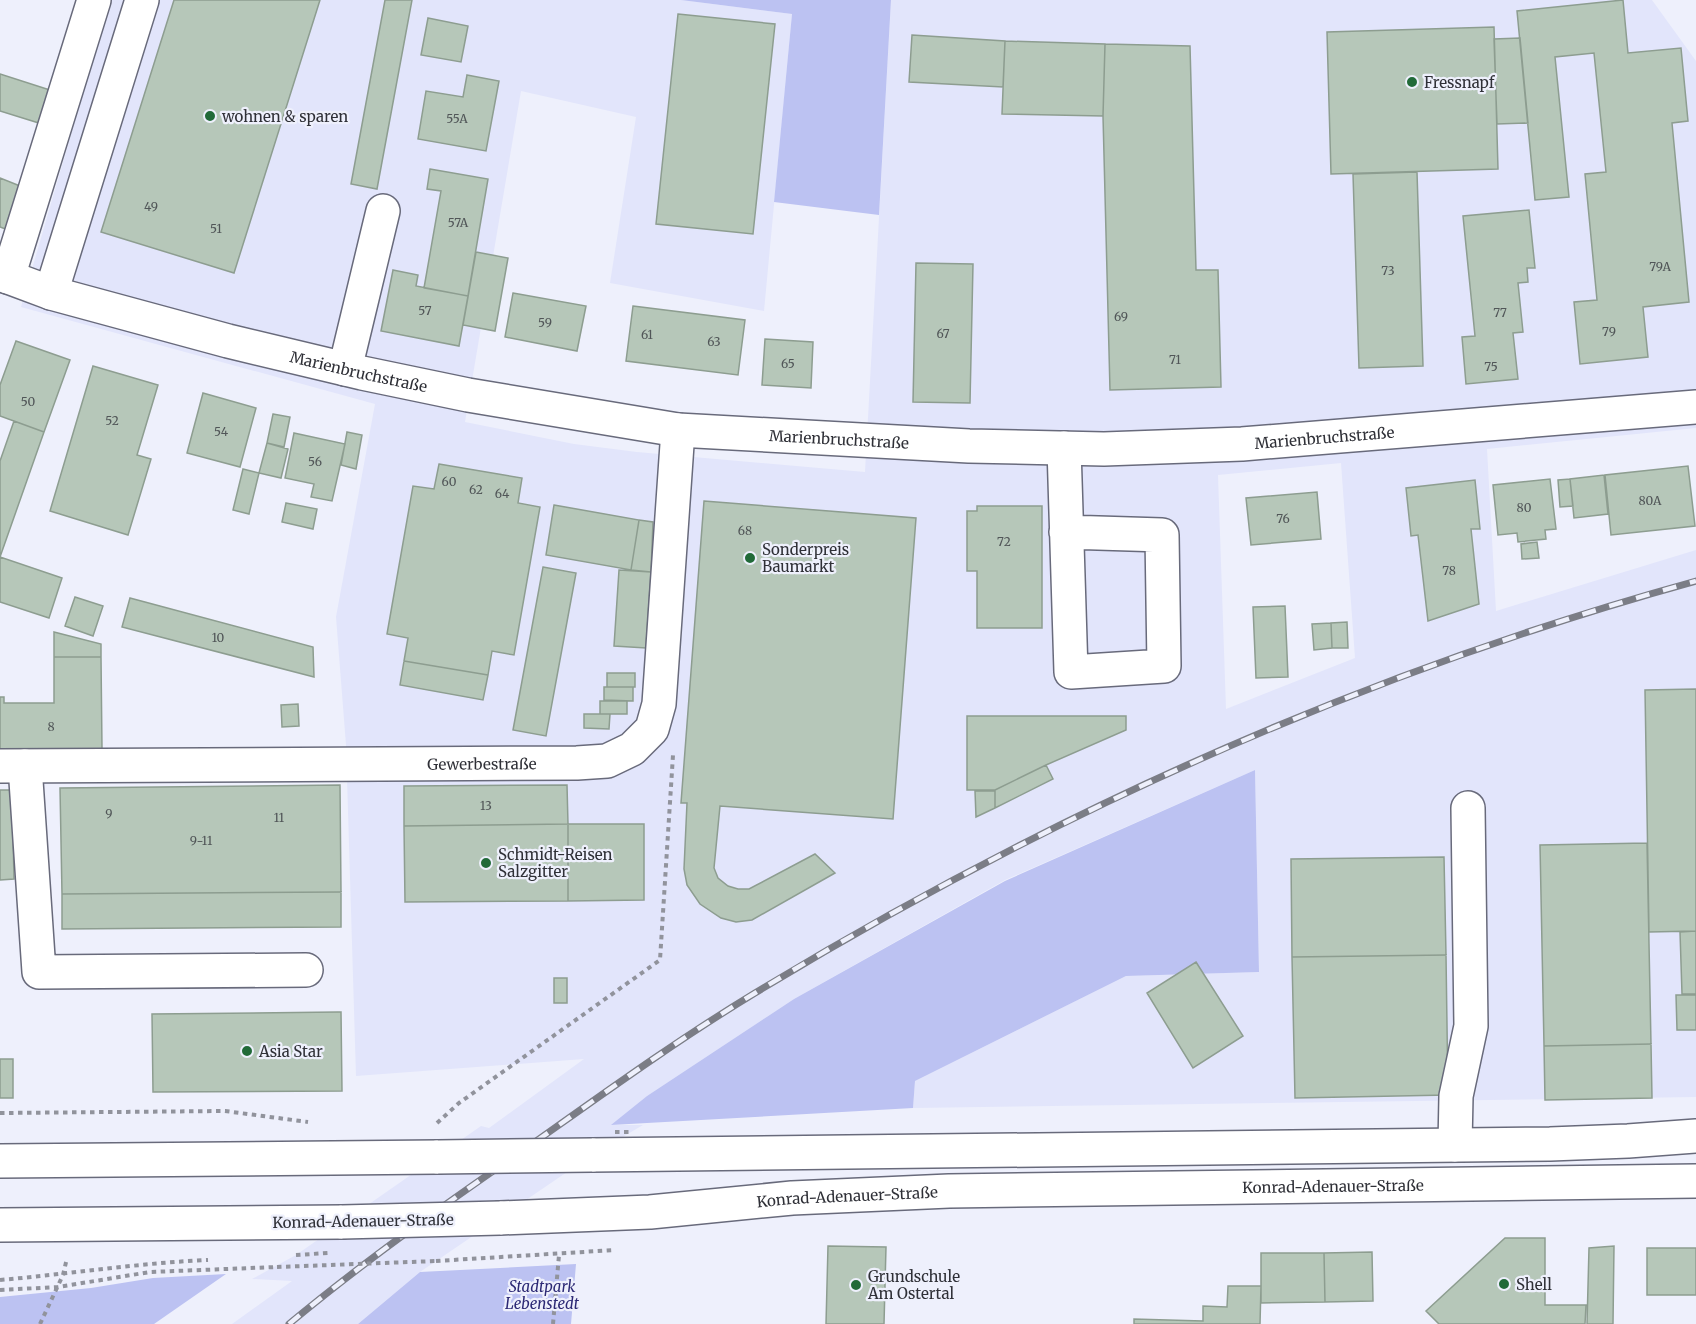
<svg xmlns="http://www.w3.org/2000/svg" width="1696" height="1324" viewBox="0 0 1696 1324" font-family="Merriweather,serif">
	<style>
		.built { fill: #e2e5fb; fill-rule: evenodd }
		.green { fill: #bcc2f2 }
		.building { fill: #b6c7b9; stroke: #8d9d90; stroke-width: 1.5 }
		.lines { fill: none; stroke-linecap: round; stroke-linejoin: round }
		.minor-casing { stroke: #686a7b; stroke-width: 36 }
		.path { stroke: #91939c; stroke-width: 4; stroke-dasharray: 4.5 4.5; stroke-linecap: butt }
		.minor { stroke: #fff; stroke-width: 33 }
		.rail-casing { stroke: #7b7d86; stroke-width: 7 }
		.rail { stroke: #eef0fc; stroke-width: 4.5; stroke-dasharray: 14; stroke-linecap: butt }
		.minor-bridge-casing { stroke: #686a7b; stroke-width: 36; stroke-linecap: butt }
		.path-bridge { stroke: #91939c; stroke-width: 4; stroke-dasharray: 4.5 4.5; stroke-linecap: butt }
		.minor-bridge { stroke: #fff; stroke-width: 33 }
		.poi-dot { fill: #216a38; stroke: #eef0fc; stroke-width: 2 }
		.labels { text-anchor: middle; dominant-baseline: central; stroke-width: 4.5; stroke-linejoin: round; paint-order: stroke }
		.number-label { font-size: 12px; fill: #515658 }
		.poi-label { font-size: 15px; fill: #2f3037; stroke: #eef0fc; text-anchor: start }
		.street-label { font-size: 15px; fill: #2f3037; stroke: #eef0fc }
		.park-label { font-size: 15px; font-style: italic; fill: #2c2975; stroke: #eef0fc }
	</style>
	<rect width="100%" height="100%" fill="#eef0fc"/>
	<path class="built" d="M110,0h571l111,14 -28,297 -154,-28 26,-166 -115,-26 -56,331 109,22 63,8 228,20 26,-472h761l44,61v367l-209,21 9,162 200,-61v547l-783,11 2,-27 211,-105 133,-4 -4,-202 -250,110 -211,119 -147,97 -35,29h31l-51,30 -172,117 -62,52h-126l60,-43 -40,-2 44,-24 185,-129 8,2 95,-69 -228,17 -10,-331 -10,-128 39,-213 -354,-97zM1341,463l14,195 -129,51 -8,-234z"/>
	<path class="green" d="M681,0h210l-12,215 -105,-13 18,-188z
		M1255,770l4,202 -133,4 -211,105 -2,27 -302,17 36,-29 147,-97 211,-118z
		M576,1264l-5,60h-213l62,-52z
		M226,1274l-72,50h-154v-27l91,-9 62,-10z"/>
	<path class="building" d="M174,0h146l-86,273 -133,-41z
		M385,0h27l-35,189 -26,-5z
		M1623,0l5,53 53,-5 7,73 -16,2 17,179 -46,5 5,50 -68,7 -6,-62 23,-2 -12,-126 21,-2 -12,-119 -39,4 14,140 -34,3 -18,-189z
		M678,14l97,10 -22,210 -97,-10z
		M428,18l40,8 -7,36 -40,-7z
		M1494,27l4,142 -167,5 -4,-142z
		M912,35l93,6 -2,46 -94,-5z
		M1520,38l8,85 -31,1 -3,-85z
		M1005,41l100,3 -2,72 -101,-2z
		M1105,44l85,2 6,224h22l3,117 -111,3 -7,-274z
		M0,74l53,17 -11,33 -42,-13z
		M467,75l32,6 -13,70 -68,-12 8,-48 37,6z
		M430,169l58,10 -20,117 -44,-8 17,-97 -14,-2z
		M1417,172l6,194 -64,2 -6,-194z
		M0,178l25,10 -17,42 -8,-3z
		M1529,210l6,58h-8l1,14 -10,1 5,49 -10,1 5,46 -52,5 -4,-47 13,-1 -12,-120z
		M476,252l32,6 -13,73 -32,-6z
		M916,263l57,1 -3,139 -57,-1z
		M393,270l25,5 -2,11 52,10 -9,50 -78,-15z
		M513,293l73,13 -9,45 -72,-14z
		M633,306l112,14 -7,55 -112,-14z
		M765,339l48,3 -2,46 -49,-3z
		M16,341l54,19 -26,72 -44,-16v-31z
		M93,366l65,19 -21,70 14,4 -23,76 -78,-24z
		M203,393l53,15 -16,59 -53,-14z
		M273,414l17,3 -6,30 -17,-4z
		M14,421l30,11 -44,125v-96z
		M347,432l15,3 -6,34 -15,-4z
		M294,433l51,11 -13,57 -21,-4 3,-13 -29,-6z
		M267,443l21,6 -7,29 -22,-5z
		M439,464l83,14 -4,25 22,4 -26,148 -22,-4 -4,24 -84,-14 4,-23 -21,-4 26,-148 21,3z
		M1688,466l7,60 -84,9 -6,-60z
		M243,469l16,4 -10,41 -16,-4z
		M1604,475l4,39 -34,4 -4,-39z
		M1550,479l6,50 -11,1 1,9 -28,3 -1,-9 -19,2 -5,-50z
		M1570,479l3,27 -13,1 -2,-27z
		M1475,480l5,49h-9l8,75 -51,17 -10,-86 -7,1 -5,-48z
		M1317,492l4,47 -70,6 -5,-47z
		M704,501l212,17 -23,301 -173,-13 -6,62 4,10 10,8 10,3h11l66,-35 20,19 -83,47 -16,2 -15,-4 -21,-14 -13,-19 -3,-16 3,-66h-6z
		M286,503l31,6 -4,20 -31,-7z
		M554,505l85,15 -8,50 -85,-15z
		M977,506h65v122h-65v-57h-10v-60h10z
		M639,520l14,2 -2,50 -20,-2z
		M1537,542l2,16 -17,1 -1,-15z
		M0,557l62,21 -13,40 -49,-16z
		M543,567l33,6 -30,163 -33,-6z
		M619,570l32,2 -5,76 -32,-2z
		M75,597l28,9 -10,30 -28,-10z
		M130,598l183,49 1,30 -192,-50z
		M1285,606l3,71 -32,1 -3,-71z
		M1347,622l1,26h-16l-1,-25z
		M1331,623l1,25 -18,2 -2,-26z
		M54,632l47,12v13h-47z
		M54,657h47l1,92h-102v-52h4v6h50z
		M404,661l84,14 -5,25 -83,-15z
		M607,673h28v14h-28z
		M604,687h29v14l-29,-1z
		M1696,689v242l-47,1 -4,-242z
		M600,701h27v13h-27z
		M298,704l1,22 -17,1 -1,-22z
		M584,714h26l-1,15 -25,-1z
		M967,716h159v14l-80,35 -51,25h-28z
		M1046,765l7,14 -58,29v-18z
		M340,785l1,107 -279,2 -2,-106z
		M567,785l1,39 -164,2v-40z
		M0,790h12l2,89 -14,1z
		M975,791h20v17l-19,9z
		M568,824v77l-163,1 -1,-76z
		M568,824h76v76l-76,1z
		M1647,843l4,201 -107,2 -4,-201z
		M1444,857l2,98 -154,2 -1,-98z
		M341,892v35l-279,2v-35z
		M1696,931v63h-14l-2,-62z
		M1446,955l2,140 -153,3 -3,-141z
		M1196,962l47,74 -50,32 -46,-75z
		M554,978h13v25h-13z
		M1676,995h20v35h-19z
		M338,1012h3l1,79 -189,1 -1,-78z
		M1651,1044l1,54 -107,2 -1,-54z
		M0,1059h13v39h-13z
		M1505,1238h40v67h41l-1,19h-146l-13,-13z
		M828,1246l58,1 -2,77h-58z
		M1614,1246l-1,78h-26l2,-76z
		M1647,1248h49v47h-49z
		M1372,1252l1,49 -48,1 -1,-49z
		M1261,1253h63l1,49 -64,1z
		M1228,1286h33l-1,38h-126v-5l69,2v-15l24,1z"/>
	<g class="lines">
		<g class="minor-casing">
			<g id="minor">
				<path id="s1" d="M0,274l51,19 177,48 134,32 106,22 210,35 291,16 135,3 138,-5 454,-37"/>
				<path d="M8,277l86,-277"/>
				<path d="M51,293l91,-293"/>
				<path d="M345,369l38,-158"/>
				<path d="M1064,448l7,224 93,-6 -2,-131 -96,-3"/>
				<path id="s2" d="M0,766l577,-3 30,-2 25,-12 20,-20 7,-25 19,-274"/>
				<path d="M25,766l14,206 267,-2"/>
				<path d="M1455,1145l1,-49 15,-70 -3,-218"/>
				<path d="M592,1155l958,-11 78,-3 68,-5"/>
				<path d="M0,1161l438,-4"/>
				<path id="s3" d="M500,1218l150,-6 142,-14 157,-7 747,-10"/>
				<path d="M0,1225l342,-3"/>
			</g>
		</g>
		<path class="path" d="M0,1113l225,-2 83,11
			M437,1123l22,-20 201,-143 13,-205
			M436,1261l179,-11
			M0,1280c70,-6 138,-17 208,-20
			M0,1290l58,-3 92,-15 127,-5
			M40,1324l23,-49 4,-17
			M553,1324l6,-69"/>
		<use href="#minor" class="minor"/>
		<g class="rail-casing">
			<path id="rail" d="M289,1324c78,-65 162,-124 246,-182 72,-51 144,-103 220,-149 293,-178 610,-321 941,-412"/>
		</g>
		<use href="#rail" class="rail"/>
		<g class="minor-bridge-casing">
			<path id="minor-bridge" d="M438,1157l154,-2
				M342,1222l158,-4"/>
		</g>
		<path class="path-bridge" d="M615,1132h18
			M296,1255l32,-2
			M277,1267l159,-6"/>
		<use href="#minor-bridge" class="minor-bridge"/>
	</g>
	<g class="poi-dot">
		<circle cx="1412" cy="82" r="6"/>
		<circle cx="210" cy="116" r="6"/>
		<circle cx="750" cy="558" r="6"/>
		<circle cx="486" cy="863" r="6"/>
		<circle cx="247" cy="1051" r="6"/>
		<circle cx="1504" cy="1284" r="6"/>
		<circle cx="856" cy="1285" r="6"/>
	</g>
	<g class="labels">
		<g class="number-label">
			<text x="457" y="118">55A</text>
			<text x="151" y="206">49</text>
			<text x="458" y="222">57A</text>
			<text x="216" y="228">51</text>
			<text x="1660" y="266">79A</text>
			<text x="1388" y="270">73</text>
			<text x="425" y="310">57</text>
			<text x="1500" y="312">77</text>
			<text x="1121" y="316">69</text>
			<text x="545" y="322">59</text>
			<text x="1609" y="331">79</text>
			<text x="943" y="333">67</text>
			<text x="647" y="334">61</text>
			<text x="714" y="341">63</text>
			<text x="1175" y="359">71</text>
			<text x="788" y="363">65</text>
			<text x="1491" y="366">75</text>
			<text x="28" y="401">50</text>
			<text x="112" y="420">52</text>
			<text x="221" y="431">54</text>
			<text x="315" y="461">56</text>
			<text x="449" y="481">60</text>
			<text x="476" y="489">62</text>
			<text x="502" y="493">64</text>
			<text x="1650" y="500">80A</text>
			<text x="1524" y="507">80</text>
			<text x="1283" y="518">76</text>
			<text x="745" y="530">68</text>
			<text x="1004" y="541">72</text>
			<text x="1449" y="570">78</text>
			<text x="218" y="637">10</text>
			<text x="51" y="726">8</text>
			<text x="486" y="805">13</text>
			<text x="109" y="813">9</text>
			<text x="279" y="817">11</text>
			<text x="201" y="840">9-11</text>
		</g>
		<g class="poi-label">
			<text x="1424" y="82">Fressnapf</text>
			<text x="222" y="116">wohnen &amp; sparen</text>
			<text x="762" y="549">Sonderpreis<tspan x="762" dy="17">Baumarkt</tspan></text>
			<text x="498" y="854">Schmidt-Reisen<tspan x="498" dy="17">Salzgitter</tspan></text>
			<text x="259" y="1051">Asia Star</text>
			<text x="868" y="1276">Grundschule<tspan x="868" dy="17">Am Ostertal</tspan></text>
			<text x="1516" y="1284">Shell</text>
		</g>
		<g class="street-label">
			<text stroke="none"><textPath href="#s1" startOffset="372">Marienbruchstraße</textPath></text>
			<text stroke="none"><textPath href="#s1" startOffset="1344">Marienbruchstraße</textPath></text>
			<text stroke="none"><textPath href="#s1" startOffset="858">Marienbruchstraße</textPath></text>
			<text stroke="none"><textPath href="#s2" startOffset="482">Gewerbestraße</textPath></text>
			<text stroke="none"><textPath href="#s3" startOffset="834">Konrad-Adenauer-Straße</textPath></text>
			<text stroke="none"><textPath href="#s3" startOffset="348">Konrad-Adenauer-Straße</textPath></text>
			<text transform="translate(363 1221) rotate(-1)">Konrad-Adenauer-Straße</text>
		</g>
		<g class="park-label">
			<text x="542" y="1286">Stadtpark<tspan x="542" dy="17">Lebenstedt</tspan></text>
		</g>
	</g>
</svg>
